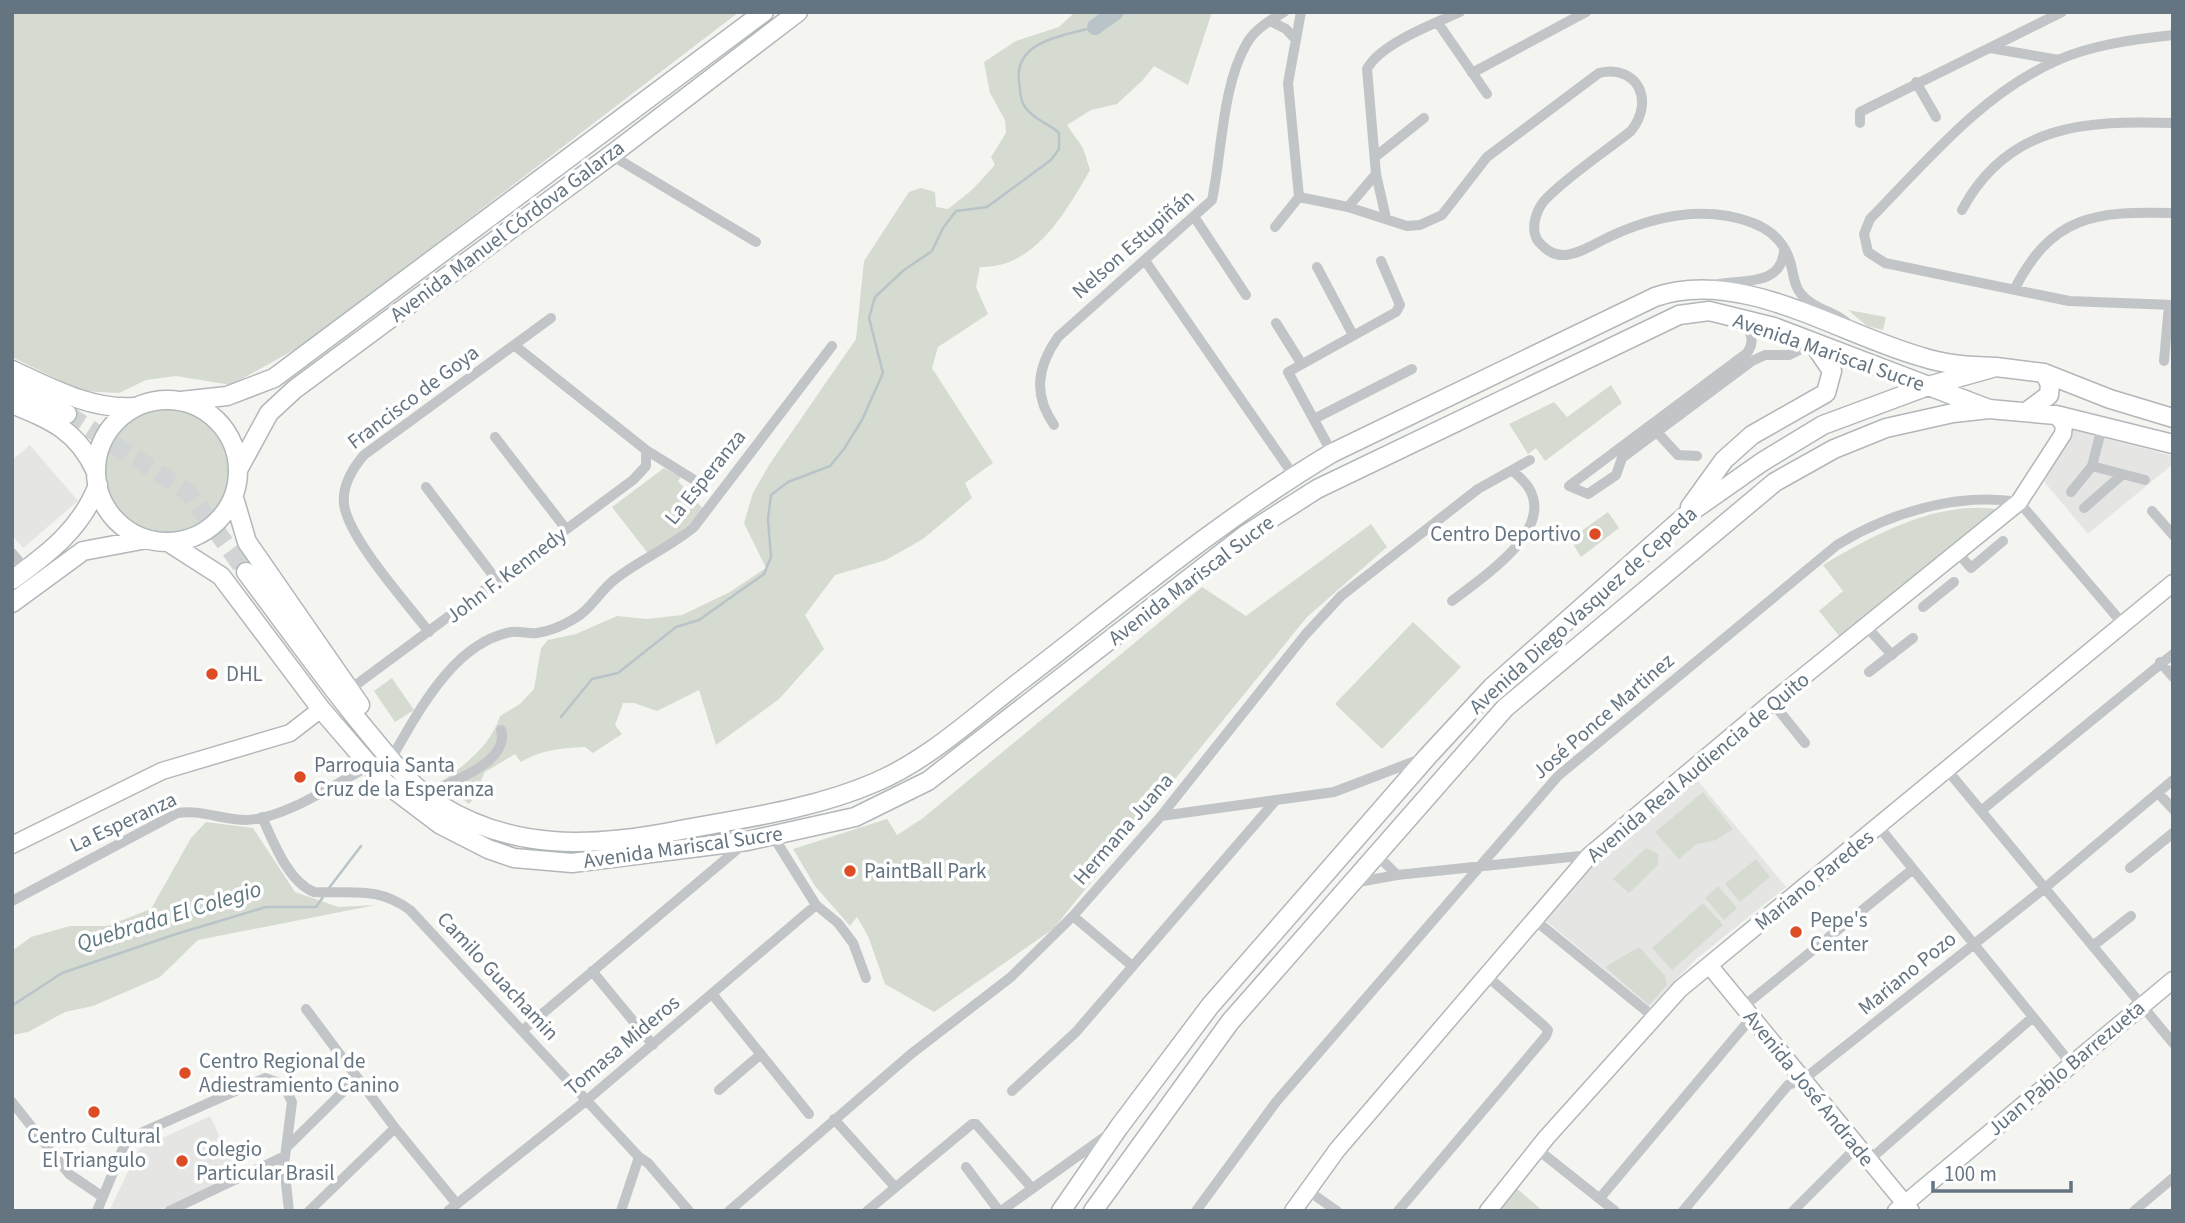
<svg xmlns="http://www.w3.org/2000/svg" width="2185" height="1223" viewBox="0 0 2185 1223" font-family="'Source Sans 3',sans-serif">
	<style>
		.built { fill: #e5e5e4 }
		.green { fill: #d5dbd1 }
		.lines { fill: none; stroke-linecap: round; stroke-linejoin: round }
		.stream { stroke: #b9c4c8; stroke-width: 2.5 }
		.river { stroke: #b9c4c8; stroke-width: 16 }
		.primary-tunnel { stroke: #d0d4d4; stroke-width: 18; stroke-dasharray: 18 9; stroke-linecap: butt }
		.secondary-casing { stroke: #b2b7ba; stroke-width: 19 }
		.primary-casing { stroke: #b2b7ba; stroke-width: 21 }
		.street { stroke: #c2c5c8; stroke-width: 10 }
		.secondary { stroke: #fff; stroke-width: 16 }
		.primary { stroke: #fff; stroke-width: 18 }
		.poi-dot { fill: #de4c26; stroke: #fff; stroke-width: 2.5 }
		.labels { text-anchor: middle; dominant-baseline: central; stroke-width: 7; stroke-linejoin: round; paint-order: stroke }
		.street-label { font-size: 21px; fill: #647480; stroke: #fff }
		.poi-label { font-size: 21px; fill: #647480; stroke: #fff; text-anchor: start }
		.water-label { font-size: 23px; font-style: italic; fill: #5f777e; stroke: #fff }
	</style>
	<rect width="100%" height="100%" fill="#f4f4f0"/>
	<path class="built" d="M2070,429l103,27v8l-85,70 -46,-55z
		M30,445l48,56 -55,47 -11,-13v-75z
		M1694,776l92,111 -90,72 -46,48 -105,-87 57,-65z
		M210,1116l27,57 -80,38h-48l30,-62z"/>
	<path class="green" d="M12,12h727l-431,330 -77,43 -55,-9 -30,4 -27,13 -38,-2 -69,-34z
		M1075,12h137l-24,73 -34,-19 -12,15 -25,23 -26,6 -24,15 16,23 7,22c-24,42 -56,99 -110,97l-4,20 12,27 -50,33 -6,21 61,95 -28,20 7,15 -49,41 -37,21 -51,15 -30,40 19,34 -45,50 -63,46 -17,-55 -42,21 -23,-8h-11l-8,22 7,9 -29,19 -8,-6c-22,1 -46,3 -64,15l-6,-8 -30,18 -4,8 3,6 -15,18 -28,-22c25,-18 50,-37 59,-66l20,-12 14,-15 7,-41 7,-8 28,-6 41,-18 29,3 36,-4 48,-23 36,-24 -22,-45 9,-30 16,-28 87,-126 8,-78 45,-69 12,-4 14,4 1,15 12,2 24,-19 23,-25 -4,-8 15,-24 -1,-13 -15,-27 -6,-31 32,-21 43,-14z
		M1848,310l38,7 -3,13 -16,-4z
		M1611,385l11,18 -77,58 -9,-13 -8,6 -19,-30 45,-22 13,15z
		M103 471a64 64 0 1 1 128 0a64 64 0 1 1-128 0Z
		M664,468l17,9 -3,4 27,30 -55,45 -38,-49z
		M1996,509l-156,128 -21,-26 24,-20 -20,-26c50,-30 113,-64 173,-56z
		M1608,512l11,16 -38,29 -11,-18z
		M1371,524l16,23 -80,70 -254,312 -119,83 -49,-28 -17,-48 -11,-19 -7,9 -35,-40 -22,-37 94,-30 10,16 26,-17 279,-231 44,29z
		M1413,622l48,45 -79,82 -47,-45z
		M392,678l22,32 -19,12 -21,-31z
		M1703,792l30,37 -17,11 -19,4 -18,15 -24,-27z
		M206,822l47,6 42,64 43,15 38,-2 -178,35 -38,37 -67,29 -28,6 -37,20 -16,3v-84l19,-14 39,-11h37l44,-17 40,-71z
		M1646,848l12,6v11l-29,28 -16,-14z
		M1756,859l14,18 -30,25 -15,-18z
		M1718,886l19,22 -13,12 -19,-22z
		M1703,903l20,22 -51,45 -20,-22z
		M1639,947l26,29 2,9 -18,20 -44,-38z
		M1516,1188l27,23h-45z"/>
	<g class="lines">
		<path class="stream" d="M561,717l31,-38 26,-6 58,-46 23,-7 65,-46 7,-17 -3,-38 3,-24 17,-13 42,-16 14,-17 18,-29 21,-47 -14,-55 6,-21 29,-27 28,-19 11,-23 13,-17 31,-4 64,-47 8,-11v-16c-11,-10 -25,-13 -34,-26 -5,-6 -5,-17 -6,-26 -5,-41 47,-46 76,-54
			M329,888l32,-42
			M13,1005l49,-32 111,-38 93,-28h50l7,-10"/>
		<path class="river" d="M1095,27l21,-15"/>
		<path class="primary-tunnel" d="M67,414l122,79 57,79"/>
		<g class="secondary-casing">
			<path id="secondary" d="M12,845l150,-74 128,-38 31,-24
				M1709,965l202,246
				M1293,1211l44,-61 253,-295 182,-153 247,-200 44,-68 1,-9 -8,-10
				M1488,1211l58,-73 134,-149 493,-406
				M1896,1211l277,-231"/>
		</g>
		<g class="primary-casing">
			<path id="primary" d="M12,370c39,18 79,40 122,37
				M12,388l55,26
				M96 471a71 71 0 1 1 142 0a71 71 0 1 1-142 0Z
				M181,401l46,-5 47,-18 490,-366
				M12,404c39,16 66,27 84,68
				M2029,410l20,-15 1,-11 -6,-11
				M239,468l30,-55 26,-24 316,-234 187,-143
				M234,498l13,44 113,163
				M1690,507l34,-47 28,-25 74,-42 6,-22 -19,-28
				M168,542l53,34 100,133 63,73 57,43 47,24 26,9 58,5 175,-22 108,-24 73,-36 317,-246 72,-46 362,-174 30,-4 65,16 215,82
				M246,572c40,53 78,107 120,158 23,27 44,57 74,75 72,45 150,42 230,27 68,-13 142,-22 206,-50 54,-23 100,-67 146,-102 101,-78 201,-162 310,-227l323,-156c86,-30 184,37 267,60 24,8 49,9 74,10
				M12,580c37,-27 69,-51 86,-95
				M12,603l71,-52 64,-12
				M1061,1211l58,-84 91,-121 218,-250 64,-69 193,-171 77,-54 61,-37 105,-39 68,-19 48,6 66,26 63,19
				M1093,1211l137,-189 275,-314 270,-226 59,-33 52,-21 67,-15 36,-4 67,6 117,29"/>
		</g>
		<path class="street" d="M1270,21l16,8 10,11
			M1438,23l49,71
			M2173,35c-38,4 -81,10 -115,25 -77,34 -131,101 -188,159l-6,15 4,18 17,11 184,38 104,4
			M1990,48l69,12
			M1472,73l114,-61
			M1916,82l20,35
			M1860,123v-11l202,-100
			M611,155l145,87
			M1375,157l49,-39
			M1299,197l49,10 59,19 13,-1 22,-10 45,-58 112,-84c39,-9 56,28 32,58 -25,20 -66,47 -87,70 -8,10 -14,28 -6,40 7,8 15,15 27,14 14,-1 31,-12 44,-18 45,-21 96,-32 144,-14 21,8 35,24 39,46 2,9 3,18 9,25 14,17 38,17 52,35
			M1348,207l28,-33
			M1962,210c46,-86 124,-90 211,-87
			M1195,218l51,77
			M1386,218l-10,-44 -9,-105c13,-25 66,-45 93,-57
			M1275,227l24,-30 -11,-114 13,-71
			M1146,262l148,214
			M1317,267l36,68
			M1709,286c29,-8 73,3 75,-36
			M2014,290c38,-75 81,-79 159,-77
			M1744,320c6,12 12,21 3,33l-178,133 19,8 28,-19 6,-17 130,-97 13,-6h24l24,-12
			M1276,323l25,40
			M514,345l132,105 58,36
			M2164,361l5,-56
			M1314,419l98,-50
			M1054,425c-21,-30 -17,-58 4,-88l154,-137c10,-47 10,-115 35,-157 8,-14 24,-23 37,-31
			M1654,429l24,26 19,1
			M495,437l71,92
			M1332,453l-44,-81 108,-60 4,-7 -19,-44
			M2092,466l53,14
			M426,487l72,95
			M2071,492l21,-26 10,-39
			M2084,508l39,-34
			M2152,511l21,24
			M1957,552l14,16 32,-27
			M12,553l14,17
			M1452,601c27,-21 101,-68 78,-111 -4,-8 -12,-14 -18,-20
			M1923,607l31,-25
			M1866,626l26,29
			M429,632c-22,-29 -81,-94 -85,-128 -2,-19 8,-35 20,-49l187,-137
			M2160,662l13,15
			M1869,672l44,-34
			M349,690l284,-210 13,-14v-16
			M1772,702l33,41
			M395,752c26,-45 60,-109 116,-120 9,-1 18,2 26,1 12,-2 25,-7 35,-13 19,-10 27,-28 42,-40 25,-20 55,-32 80,-53l138,-181
			M1948,771l225,272
			M432,791c22,-10 78,-30 69,-61
			M2158,793l15,16
			M1982,810l191,-156
			M1161,816l173,-24 89,-34
			M262,817c11,24 26,65 52,75 39,2 63,-6 96,18l229,247 9,6 41,48
			M1879,827l193,238
			M773,836l43,69 22,18 15,20 13,35
			M1381,849l1,11 15,15
			M2130,868l43,-35
			M1353,883l44,-8 193,-20
			M12,901l165,-88c23,-4 45,7 69,7 39,-1 90,-37 125,-55
			M1073,916l58,49
			M1536,921l119,97
			M2094,945l37,-29
			M592,971l61,74
			M713,995l96,119
			M1744,1006l169,-137
			M306,1009l89,119 61,75
			M523,1030l223,-188
			M719,1090l42,-36
			M1012,1091l64,-59 200,-232
			M12,1102l57,72 34,23
			M834,1119l61,68
			M287,1147l70,-69
			M1537,1149l78,62
			M1868,1161l165,-144
			M966,1167l33,44
			M1307,1190l30,21
			M1600,1198l152,-181
			M97,1211l30,-72 138,-61 18,6 9,18 -8,63 5,46
			M169,1211l116,-55
			M309,1211l86,-83
			M448,1211l139,-111 229,-195
			M621,1211l18,-54
			M729,1211l182,-157 100,-77 62,-61 88,-100 144,-181 36,-39 137,-107 52,-29
			M867,1211l105,-87h4l55,63
			M1001,1211l109,-78
			M1196,1211l80,-109 282,-326 279,-231c52,-32 120,-53 182,-43l104,122
			M1398,1211l148,-175 2,-6 -5,-5 -55,-48
			M1683,1211l105,-126 16,-6 242,-192 127,-107
			M1793,1211l65,-65
			M2134,1211l39,-33"/>
		<use href="#secondary" class="secondary"/>
		<use href="#primary" class="primary"/>
	</g>
	<g class="poi-dot">
		<circle cx="1595" cy="534" r="7"/>
		<circle cx="212" cy="674" r="7"/>
		<circle cx="300" cy="777" r="7"/>
		<circle cx="850" cy="871" r="7"/>
		<circle cx="1796" cy="932" r="7"/>
		<circle cx="185" cy="1073" r="7"/>
		<circle cx="94" cy="1112" r="7"/>
		<circle cx="182" cy="1161" r="7"/>
	</g>
	<g class="labels">
		<g class="street-label">
			<text transform="translate(507 231) rotate(-37)">Avenida Manuel Córdova Galarza</text>
			<text transform="translate(1133 244) rotate(-41)">Nelson Estupiñán</text>
			<text transform="translate(1829 352) rotate(19)">Avenida Mariscal Sucre</text>
			<text transform="translate(413 397) rotate(-37)">Francisco de Goya</text>
			<text transform="translate(705 477) rotate(-51)">La Esperanza</text>
			<text transform="translate(506 575) rotate(-37)">John F. Kennedy</text>
			<text transform="translate(1191 580) rotate(-37)">Avenida Mariscal Sucre</text>
			<text transform="translate(1583 610) rotate(-42)">Avenida Diego Vasquez de Cepeda</text>
			<text transform="translate(1603 716) rotate(-41)">José Ponce Martinez</text>
			<text transform="translate(1698 767) rotate(-40)">Avenida Real Audiencia de Quito</text>
			<text transform="translate(123 822) rotate(-25)">La Esperanza</text>
			<text transform="translate(1123 829) rotate(-49)">Hermana Juana</text>
			<text transform="translate(683 847) rotate(-8)">Avenida Mariscal Sucre</text>
			<text transform="translate(1814 880) rotate(-39)">Mariano Paredes</text>
			<text transform="translate(1907 973) rotate(-39)">Mariano Pozo</text>
			<text transform="translate(498 976) rotate(47)">Camilo Guachamin</text>
			<text transform="translate(622 1045) rotate(-40)">Tomasa Mideros</text>
			<text transform="translate(2066 1068) rotate(-40)">Juan Pablo Barrezueta</text>
			<text transform="translate(1809 1088) rotate(51)">Avenida José Andrade</text>
		</g>
		<g class="poi-label">
			<text x="1581" y="534" text-anchor="end">Centro Deportivo</text>
			<text x="226" y="674">DHL</text>
			<text x="314" y="765">Parroquia Santa<tspan x="314" dy="24">Cruz de la Esperanza</tspan></text>
			<text x="864" y="871">PaintBall Park</text>
			<text x="1810" y="920">Pepe's<tspan x="1810" dy="24">Center</tspan></text>
			<text x="199" y="1061">Centro Regional de<tspan x="199" dy="24">Adiestramiento Canino</tspan></text>
			<text x="94" y="1136" text-anchor="middle">Centro Cultural<tspan x="94" dy="24">El Triangulo</tspan></text>
			<text x="196" y="1149">Colegio<tspan x="196" dy="24">Particular Brasil</tspan></text>
		</g>
		<g class="water-label">
			<text transform="translate(169 916) rotate(-17)">Quebrada El Colegio</text>
		</g>
	</g>
	<rect width="2185" height="1223" fill="none" stroke="#647480" stroke-width="28"/>
	<path d="M1933 1181v10h138v-10" fill="none" stroke="#647480" stroke-width="3.5"/>
	<text x="1944" y="1181" font-size="21" fill="#647480" stroke="#ffffff" stroke-width="5" paint-order="stroke">100 m</text>
</svg>
